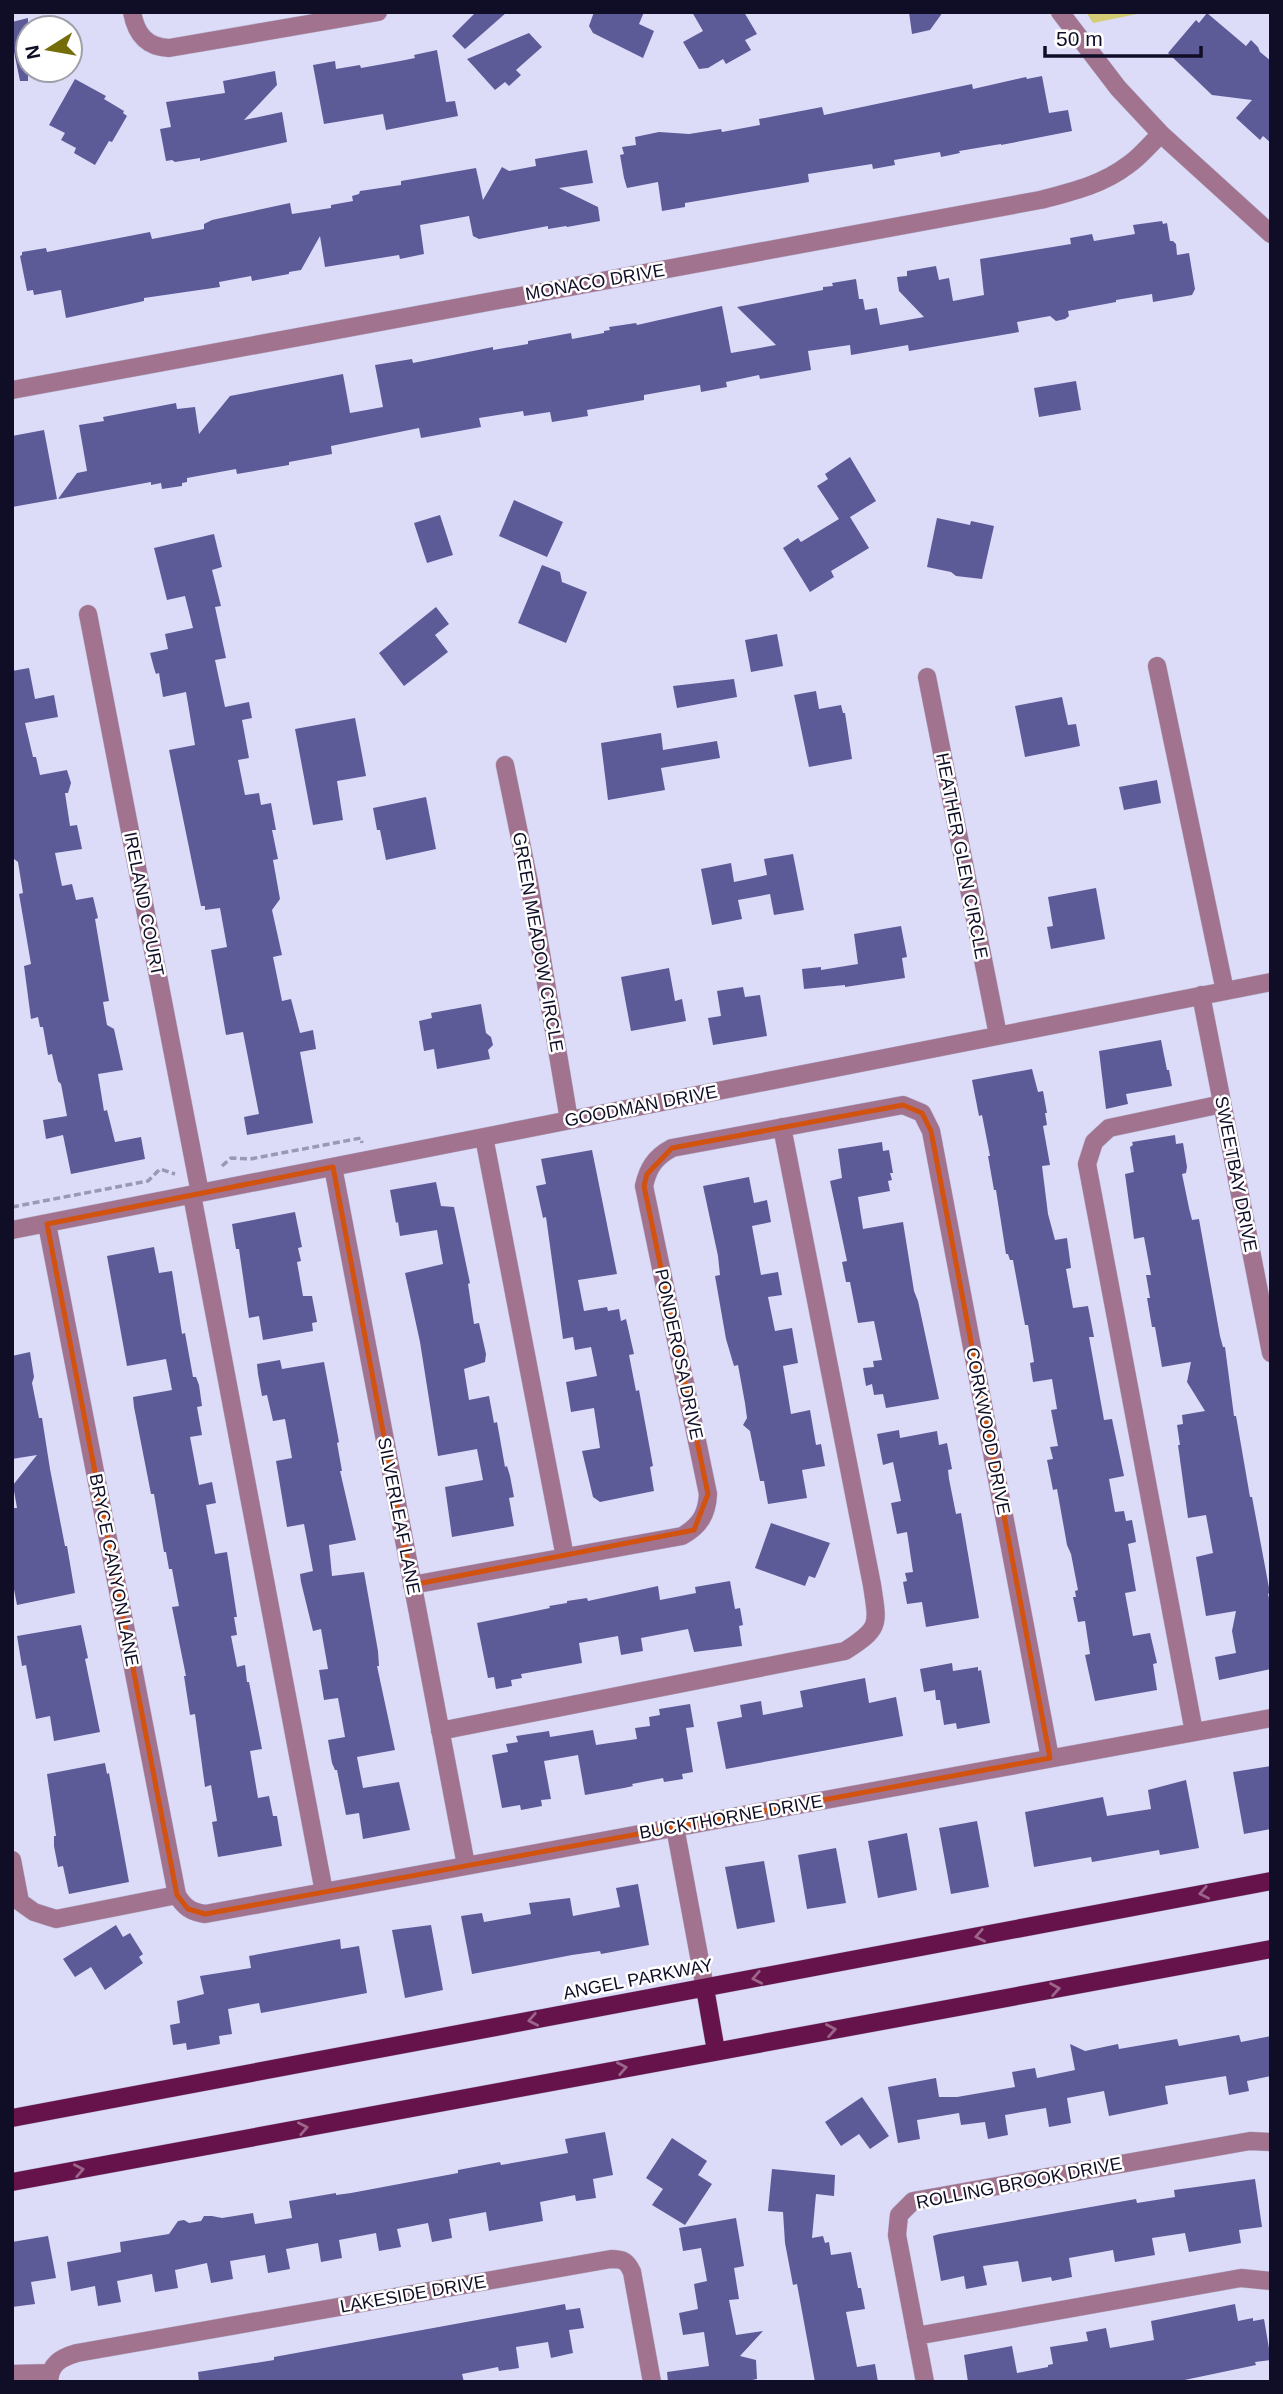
<svg xmlns="http://www.w3.org/2000/svg" width="1283" height="2394" viewBox="0 0 1283 2394" font-family="Arial,sans-serif">
	<style>
		.green { fill: #d4cd75 }
		.building { fill: #5d5a98 }
		.lines { fill: none; stroke-linecap: round; stroke-linejoin: round }
		.minor-casing { stroke: #b7b7d3; stroke-width: 19 }
		.major-casing { stroke: #b7b7d3; stroke-width: 19 }
		.path { stroke: #9a99b5; stroke-width: 3.5; stroke-dasharray: 7 3.5; stroke-linecap: butt }
		.minor { stroke: #a2738e; stroke-width: 18 }
		.major { stroke: #66134b; stroke-width: 18 }
		.oneway { stroke: #9c668a }
		.marked { fill: none; stroke: #d2520f; stroke-width: 5; stroke-linejoin: round }
		.labels { text-anchor: middle; dominant-baseline: central; stroke-width: 5; stroke-linejoin: round; paint-order: stroke }
		.street-label { font-size: 18px; fill: #100e27; stroke: #fff }
	</style>
	<rect width="100%" height="100%" fill="#dcdcf9"/>
	<path class="green" d="M1086,12h61l-54,11z"/>
	<path class="building" d="M476,12h31l-42,37 -13,-13z
		M594,12h50l-5,12 15,7 -11,27 -50,-25 -4,-7z
		M692,12h52l13,22 -12,6 6,10 -25,14 -3,-5 -15,9 -9,1 -16,-27 20,-11z
		M909,12h34l-13,18 -18,4z
		M1207,13l39,33 5,-6 7,7 2,5 11,9v82l-8,-7 -3,4 -24,-22 16,-18 -40,-5 -44,-42 28,-33 3,3z
		M28,18v63h-8l-8,-39v-20z
		M529,33l13,14 -26,23 5,5 -12,11 -4,-4 -10,8 -28,-31z
		M437,50l9,52 9,-1 3,15 -72,14 -3,-16 -59,10 -11,-59 22,-4 1,8 24,-4 1,3 39,-7 15,-3 -1,-3z
		M275,71l2,14 -33,35 38,-8 5,30 -87,19v-3l-25,4 -3,-2 -6,1 -6,-32 11,-2 -5,-25 59,-9 -2,-12z
		M1042,76l7,37 19,-3 4,21 -71,14v-1l-42,7 1,2 -19,4 -1,-5 -46,8 1,5 -22,4 -1,-5 -64,10 1,8 -124,21v4l-23,4 -4,-29 -31,6 -3,-10 -4,-23 4,-1 -2,-7 14,-2 -1,-8 24,-5 30,2 32,-5 1,3 38,-7 -1,-6 63,-12 2,8 148,-31 1,5 53,-12 1,2z
		M75,79l31,17 -2,3 20,12 -1,2 4,3 -15,26 -3,-1 -14,24 -21,-12 2,-5 -15,-8 4,-7 -16,-8z
		M587,150l6,33 -34,5 39,19 2,14 -33,6 -1,-1 -18,3v-3l-69,13 -6,-3 -4,-20 -49,9 4,29 -24,5 -1,-4 -74,12 -5,-31 -19,34 -12,2v2l-37,7 -1,-5 -32,6 1,5 -76,11v3l-78,17 -5,-28 -27,5 -1,-5 -6,1 -7,-35 2,-1v-3l24,-4 1,4 103,-20 2,7 52,-10v-5l8,-4 78,-17 2,11 39,-6v-3l22,-4 -1,-5 7,-2 1,-3 41,-6v-4l75,-13 7,32 19,-33 7,4 27,-5 -1,-7z
		M1162,221l1,3 4,-1 3,18h3l3,3 1,11 12,-2 6,36 -3,6 -39,7 -1,-8 -36,6v2l-48,9 1,5 -4,3 -9,2 -6,-5 -33,6 2,10 -110,19 -1,-6 -57,10 -1,-10 -42,6 3,19 -51,9 -1,-4 -33,7 1,5 -26,5 -1,-7 -56,10v5l-57,10 1,6 -36,6 -2,-10 -26,4 -1,-5 -44,7 2,9 -60,11 -2,-10 -88,18 1,8 -43,8v3l-52,9 -1,-5 -49,9v4l-5,1v3l-20,3 -1,-6 -10,2v-3l-93,17 19,-26 10,-2 -8,-46 25,-4 -1,-4 73,-14 1,6 18,-2 4,27 31,-38 113,-22 7,39 33,-6 -8,-42 37,-6 1,4 80,-16v3l35,-6v-3l43,-8 1,6 32,-6v-2l6,-1 -1,-3 27,-4 1,2 85,-19 9,47 45,-8 -39,-38 86,-17v-3l10,-1 -1,-3 24,-4 3,20h4l2,11 12,-2 3,17 44,-8 -25,-26 -2,-14 10,-1v-5l29,-5 3,14 10,-2 4,23 31,-6 -4,-36 91,-15 -1,-6 22,-4 2,7 41,-7 -2,-9z
		M1076,381l5,29 -42,7 -5,-29z
		M44,430l13,69 -45,8v-71z
		M850,457l26,44 -26,16 19,31 -38,23 3,6 -24,15 -27,-44 15,-10 3,4 38,-23 -22,-33 11,-7 -3,-5z
		M514,500l49,22 -16,35 -48,-21z
		M440,515l13,40 -26,8 -13,-40z
		M937,518l33,7 1,-4 23,5 -12,53 -26,-3 -5,-4 -24,-5z
		M214,534l8,33 -10,3 9,36 -6,1 11,51 -11,2 10,47 24,-5 3,16 -10,2 7,38 -11,2 7,35 14,-2 2,12 10,-2 5,27h-4l6,29 -5,1 7,39 -8,11 10,45 -9,2 9,44 9,-2 9,34 13,-3 3,19 -16,3 13,71 -66,12 -3,-18 15,-3 -16,-82 -17,3 -15,-85 16,-3 -7,-39 -15,2v-4h-4l-32,-156 26,-5 -9,-53 -23,5 -4,-24 -3,1 -2,-6 -4,-15 18,-4 -3,-15 28,-6 -8,-32 -18,4 -13,-52z
		M542,565l18,7 2,10 25,10 -21,51 -48,-20z
		M436,607l13,17 -14,11 13,17 -44,34 -25,-33z
		M777,634l6,32 -32,6 -6,-32z
		M29,668l6,31 19,-4 4,22 -33,6 8,34h3l4,18 27,-5 4,13 -3,10h-3l5,33 7,-1 5,24 -27,4 7,33 10,-2 4,16 17,-3 5,21 -3,1 14,82 -6,1 4,23 7,4 9,41 -25,4 6,37 3,-1 8,32 26,-5 4,22 -74,15 -8,-39 -17,4 -3,-19 24,-4 -6,-32 -3,-3 -6,-27 -4,1 -5,-28h-3l-2,-10 -7,2 -7,-53 7,-2 -12,-70 4,-1 -5,-31 -4,-3 -2,-10v-178z
		M734,679l3,18 -60,11 -4,-22z
		M816,691l3,18 22,-4 2,8h2l7,46 -43,8 -15,-72z
		M1062,697l6,28 8,-1 4,22 -55,11 -10,-51z
		M355,718l11,58 -29,5 6,39 -30,5 -18,-96z
		M661,733l2,17 54,-9 3,17 -59,10 4,22 -57,10 -7,-57z
		M1157,780l4,23 -37,7 -5,-23z
		M426,797l10,52 -50,11 -6,-30h-3l-4,-22z
		M793,854l11,56 -30,5 -4,-21 -32,6 4,19 -30,6 -11,-56 30,-6 3,19 33,-7 -3,-16z
		M1096,888l9,51 -54,10 -4,-22 6,-1 -5,-29z
		M901,926l6,31 -5,1 3,20 -60,9v-2l-41,4 -2,-20 19,-2v3l37,-6 -4,-30z
		M669,968l6,33 7,-2 4,22 -55,10 -10,-54z
		M743,987l2,10 15,-2 7,41 -54,9 -5,-27 13,-2 -4,-25z
		M481,1004l5,29 5,4 2,8 -5,5 2,9 -53,10 -3,-20 -10,2 -5,-30 13,-3 -1,-5z
		M1161,1040l6,30h2l3,16 -46,8 2,10 -22,5 -7,-58z
		M1032,1069l6,23 5,-1 4,22h-2l2,12 -4,1 7,39 -8,1 6,48 7,26 12,-2 4,30 -5,1 7,39 15,-2 6,31h-5l15,83 8,-1 12,57 -15,3 6,33 9,-1 2,10 6,-1 3,16 1,6 -8,2 8,47 -11,2 8,43 17,-3 7,30 -4,1 4,26 -62,11 -10,-46 5,-1 -5,-33 -7,1 -5,-25h3l-1,-6 3,-1 -7,-36 -4,-9 -10,-56 -4,1 -6,-30 6,-1 -3,-12 8,-1 -7,-36 6,-1 -5,-30 -19,3 -3,-19 4,-1 -6,-37h-3l-12,-65h-3l-2,-6h-2l-10,-64h-2l-6,-34h2l-8,-41 -3,1 -7,-36z
		M1175,1135l1,9 7,-1 4,24 -1,6 -4,1 7,34 3,12 7,-1 21,117 3,11h2l9,69h2l14,81h2l18,96 -2,1 3,12v63l-52,11 -4,-23 21,-4 -4,-22 4,-20 -30,5 -10,-59 17,-4 -7,-38 -18,3 -10,-73h2l-3,-20 6,-1 -1,-9 23,-4 -18,-29 4,-20 -29,5 -7,-40h-3l-5,-29h3l-4,-23h5l-7,-38 -10,2 -9,-65 9,-2 -4,-25 3,-2 -1,-3z
		M882,1142l1,9 6,-1 4,23h-3l2,7 -4,1 2,10 -32,6 5,32 40,-7 11,69 4,10 21,98 -53,9 -3,-14 -9,1 -2,-11 -6,2 -3,-18 11,-1 -1,-6 9,-1 -8,-39 -16,2 -8,-41h-4l-4,-20 5,-1 -17,-80 12,-3 -4,-29z
		M592,1150l25,124 -39,6 6,31 23,-4 1,4 11,-2 2,12 5,-2 8,35 -5,1 7,36 3,-1 14,76 -3,1 4,24 -54,11 -7,-5 -11,-46 18,-3 -6,-40 -23,4 -5,-30 31,-6 -6,-29 -16,3 -2,-13 -10,2 -17,-122 -3,1 -7,-32 10,-2 -5,-25z
		M749,1177l5,26 13,-3 4,22 -19,4 9,49 17,-3 4,23 -14,2 7,34 17,-3 6,35 -15,3 8,48 19,-4 6,35 5,-1 4,22 -23,4 5,28 -39,6 -4,-23h-4l-10,-50 -7,-6 4,-7 -2,-15 -7,-38 -4,1 -8,-27 -11,-63 5,-1 -2,-19 -15,-70z
		M436,1182l5,24 13,1 16,76 -2,1 6,40 5,-1 7,31 -1,8 -21,7 5,31 20,-4 5,27 3,-1 8,45 2,-1 3,10 4,21 -5,1 5,28 -62,11 -7,-50 38,-7 -6,-31 -39,7 -18,-114 -15,-69 38,-9 -6,-34 -37,6 -2,-14 -2,1 -6,-33z
		M295,1212l7,35 -4,1 3,13 -4,1 6,34h9l5,26 -5,1 1,8 -50,9 -4,-24 -10,2 -10,-69h-3l-4,-25z
		M154,1247l5,26 13,-2 10,63 3,-1 8,44h3l3,8 3,21 -5,1 5,28 -12,2 9,48 13,-3 4,21 -10,2 9,49 12,-2 10,65h-3l3,18 -6,1 6,31 8,-2 2,17h2l13,67 -12,2 8,47 11,-2 4,20h4l5,30 -64,11 -6,-35 5,-1 -6,-36 -6,2 -10,-73 -5,1 -6,-39h2l-14,-69 7,-1 -7,-37h-3l-3,-17h-2l-10,-58h-3l-17,-87 -1,-10 39,-7 -6,-31 -39,7 -20,-110z
		M30,1352l4,25 -2,6 7,35h3l8,51 15,77h2l8,47 -58,12 -5,-26v-71h5l-4,-23 24,-30 -25,4v-103z
		M280,1360l2,9 42,-7 15,80 -2,1 5,28h-2l16,69 -27,5 3,31 32,-4 14,79 1,15h-2l18,84 -38,7 6,31 36,-6 11,48 -47,9 -4,-26 -13,2 -9,-45h-2l-3,-7 -4,-23 17,-3 -7,-39 -14,2 -5,-30 9,-1 -7,-40 -8,2 -12,-49 -1,-8 13,-3 -9,-47 -17,3 -11,-66 16,-3 -7,-39 -12,2 -6,-26 -5,1 -4,-22 -1,-10z
		M899,1430l1,8 37,-7 2,14 8,-2 5,26 -4,1 1,9 7,35 5,-1 18,105 -53,9 -4,-25 -15,2 -4,-22 4,-1 -2,-8 8,-1 -6,-40 -10,2 -6,-31 10,-2 -8,-39 -10,3 -6,-31z
		M771,1523l59,20 -15,35 -6,-2 -4,10 -50,-18z
		M730,1581l5,28 5,-1 3,17 -4,1 3,20 -48,6 -6,-23 -47,9 2,13 -22,4 -3,-19 -39,7 3,20 -61,11 1,4 -11,2 1,6 -16,3 -2,-12 -6,1 -11,-55 73,-15 -1,-2 18,-3v-2l20,-3 1,3 70,-15 2,14 36,-7 -1,-6z
		M81,1625l7,33 -3,1 15,73 -46,9 -4,-25 -14,3 -10,-54 -4,1 -5,-30z
		M952,1663l1,8 25,-4v4l3,-1 9,53 -33,6 -1,-6 -12,2 -4,-25h-4l-1,-10 -11,2 -4,-23z
		M865,1678l4,25 27,-6 7,39 -177,33 -9,-47 25,-5 -2,-12 21,-4 2,14 40,-8 -3,-16z
		M690,1704l4,23 -8,1 7,44 -11,2 1,5 -19,3 -1,-4 -31,6 1,2 -9,2 -39,7 -7,-40 -34,6 7,38 -10,1 1,6 -21,4 -1,-5 -18,3 -10,-53 16,-3 -2,-8 12,-2 -2,-6 33,-5 1,6 43,-7 3,15 41,-6 -2,-11 15,-2 -1,-9 11,-2 -1,-6z
		M105,1763l2,11 2,-1 20,109 -60,12 -6,-28 -5,1 -4,-21v-10h2l-9,-62z
		M1271,1766v63l-27,5 -11,-62z
		M1186,1780l13,68 -39,7 -1,-5 -67,12 -1,-5 -57,10 -9,-55 78,-15 4,19 44,-7 -3,-19z
		M977,1821l12,66 -38,7 -12,-66z
		M907,1833l10,57 -39,8 -10,-57z
		M836,1848l10,55 -39,6 -9,-54z
		M764,1861l11,61 -38,7 -12,-62z
		M638,1884l11,61 -48,9 -1,-3 -28,4 -100,19 -11,-58 21,-3 2,9 47,-8 -2,-11 41,-5 3,18 47,-9 -4,-19z
		M116,1925l7,12 7,-4 13,21 -4,3 4,6 -38,27 -14,-23 -16,10 -12,-18z
		M431,1925l12,65 -38,8 -13,-68z
		M340,1939l1,10 18,-3 8,47 -106,20 -2,-10 -31,6 4,25 -13,2 1,8 -33,6 -1,-7 -13,2 -3,-20 10,-2 -3,-22 27,-7 -4,-18 51,-8 -2,-12z
		M1239,2035l2,7 30,-6v40l-24,5 2,10 -20,4 -3,-19 -61,10 3,18 -59,12 -5,-25 -37,7 4,25 -22,4 -3,-19 -41,7 3,20 -20,4 -3,-17 -24,3 -2,-12 -42,7 3,19 -22,4 -10,-56 48,-9 3,19h18l58,-10 -3,-15 23,-4 2,10 38,-8 -5,-26 15,7 33,-7 1,5 58,-10 2,7z
		M862,2097l27,39 -19,13 -11,-15 -18,12 -16,-24z
		M605,2132l8,43 -20,4 3,19 -20,3 -1,-6 -35,7 3,19 -54,10 -3,-19 -37,7 3,19 -20,4 -4,-19 -31,6 4,18 -22,4 -3,-18 -37,7 3,18 -21,4 -3,-19 -32,6 4,20 -22,4 -3,-18 -35,6 3,18 -22,4 -4,-20 -32,7 3,18 -23,4 -3,-18 -35,7 4,21 -23,4 -3,-20 -24,5 -4,-29 54,-10 -1,-10 49,-8 9,-13 6,-1 5,3 12,-2 3,-5h8l10,2 31,-5 2,11 37,-6 -3,-17 47,-8v2l15,-2 107,-20v-3l42,-8 1,3 67,-12 -3,-14z
		M672,2138l35,23 -9,14 14,9 -27,41 -33,-20 11,-16 -17,-11z
		M772,2169l63,6 -1,21 -18,-2 -4,44 11,-2 2,7 4,-1 2,13 20,-3 7,36h3l4,21 -19,3 11,55 18,-3 3,18h-63l-18,-98 -4,1 -8,-42 -2,-31 -15,-1z
		M1255,2179l7,48 -23,3 2,13 -52,9 -4,-19 -33,5 3,17 -40,7 -2,-12 -44,8 3,19 -20,4 -1,-4 -29,5 -4,-21 -35,5 4,19 -21,4 -2,-13 -23,5 -8,-45 6,-2 180,-32 17,-3 1,4 38,-6 -1,-7z
		M736,2218l8,48 -10,2 5,31 -10,1 7,35 27,-4 -23,25 16,4 1,19 -14,3h-75l-1,-10 42,-6 -5,-34 -21,3 -4,-22 19,-4 -4,-25 13,-3 -6,-33 -18,3 -4,-23z
		M48,2236l8,42 -25,4 4,22 -23,3v-65z
		M565,2304l1,6 14,-2 4,20 -15,2 4,23 -22,5 -3,-16 -32,5 3,21 -20,3 -1,-4 -36,7 2,8h-265l-1,-10 76,-12v-3z
		M1235,2304l3,17 15,-3v3l11,-2 7,41 -16,2 1,3 -81,17h-207l-4,-27 48,-9 5,27 31,-6v-2l5,-1 -3,-17 38,-6 -2,-9 20,-4 4,20 44,-8 -3,-19z"/>
	<g class="lines">
		<g class="minor-casing">
			<path id="minor" d="M132,12c4,22 14,35 37,36l209,-36
				M1060,12l58,76 43,46 110,100
				M12,390l1028,-190c31,-8 62,-15 88,-35 12,-8 22,-21 33,-31
				M88,614l112,579
				M1157,666l68,325
				M927,677l71,358
				M505,765l24,117 40,238
				M1201,995l70,358
				M484,1137l81,420
				M333,1167l133,698
				M192,1195l132,697
				M47,1224l130,671c7,12 14,17 28,19l1066,-196
				M12,1230l1259,-248
				M412,1585l270,-49c18,-10 25,-22 26,-42l-64,-308c4,-18 11,-29 28,-38l231,-43 19,8 9,18 119,627
				M440,1731l405,-80c36,-23 33,-26 27,-66l-90,-458
				M1194,1732l-107,-568 7,-22 15,-14 113,-24
				M675,1827l30,161
				M12,1860l8,42 14,10 22,7 121,-24
				M916,2336l325,-58 30,3
				M12,2374l38,-1
				M49,2382c1,-18 11,-24 28,-29l534,-94c12,0 16,2 21,13l20,110
				M925,2382l-28,-147 2,-20 14,-14 337,-60 21,1"/>
		</g>
		<g class="major-casing">
			<path id="major" d="M705,1988l11,63
				M12,2118l1259,-237
				M12,2182l1259,-233"/>
		</g>
		<path class="path" d="M222,1166l9,-8 19,1 111,-21 1,5
			M12,1207l136,-26 12,-12 15,5"/>
		<use href="#minor" class="minor"/>
		<use href="#major" class="major"/>
	</g>
	<defs><path id="oneway-chevron" d="M-2-3.5L2.5 0L-2 3.5" fill="none" stroke-width="1.6" stroke-linecap="round" stroke-linejoin="round" transform="scale(1.75)"/></defs>
	<g class="oneway">
		<use href="#oneway-chevron" transform="translate(1204 1893) rotate(169)"/>
		<use href="#oneway-chevron" transform="translate(980 1936) rotate(169)"/>
		<use href="#oneway-chevron" transform="translate(757 1978) rotate(169)"/>
		<use href="#oneway-chevron" transform="translate(1055 1989) rotate(-10)"/>
		<use href="#oneway-chevron" transform="translate(533 2020) rotate(169)"/>
		<use href="#oneway-chevron" transform="translate(831 2030) rotate(-10)"/>
		<use href="#oneway-chevron" transform="translate(622 2068) rotate(-11)"/>
		<use href="#oneway-chevron" transform="translate(303 2128) rotate(-11)"/>
		<use href="#oneway-chevron" transform="translate(79 2170) rotate(-11)"/>
	</g>
	<path class="marked" d="M903,1105l19,8 9,18 119,627 -845,156 -17,-5 -11,-14 -130,-671 286,-57 79,418 282,-55 14,-36 -64,-308 3,-12 25,-26z"/>
	<g class="labels">
		<g class="street-label">
			<text transform="translate(595 282) rotate(-10)">MONACO DRIVE</text>
			<text transform="translate(962 856) rotate(79)">HEATHER GLEN CIRCLE</text>
			<text transform="translate(144 904) rotate(79)">IRELAND COURT</text>
			<text transform="translate(538 942) rotate(80)">GREEN MEADOW CIRCLE</text>
			<text transform="translate(641 1106) rotate(-11)">GOODMAN DRIVE</text>
			<text transform="translate(1236 1174) rotate(79)">SWEETBAY DRIVE</text>
			<text transform="translate(679 1354) rotate(78)">PONDEROSA DRIVE</text>
			<text transform="translate(988 1431) rotate(79)">CORKWOOD DRIVE</text>
			<text transform="translate(399 1516) rotate(79)">SILVERLEAF LANE</text>
			<text transform="translate(114 1570) rotate(79)">BRYCE CANYON LANE</text>
			<text transform="translate(731 1817) rotate(-10)">BUCKTHORNE DRIVE</text>
			<text transform="translate(638 1979) rotate(-11)">ANGEL PARKWAY</text>
			<text transform="translate(1019 2183) rotate(-11)">ROLLING BROOK DRIVE</text>
			<text transform="translate(413 2294) rotate(-10)">LAKESIDE DRIVE</text>
		</g>
	</g>
	<rect width="1283" height="2394" fill="none" stroke="#100e27" stroke-width="28"/>
	<g transform="translate(49 49) rotate(259)"><circle r="33" fill="#ffffff" stroke="#9f9fa9" stroke-width="2"/>
	<path d="M0-5L12 26L0 18L-12 26Z" fill="#746d09"/>
	<text y="-10" font-size="19" font-weight="bold" text-anchor="middle" fill="#100e27">N</text>
	</g>
	<path d="M1045 46v10h156v-10" fill="none" stroke="#100e27" stroke-width="3.5"/>
	<text x="1056" y="46" font-size="21" fill="#100e27" stroke="#ffffff" stroke-width="5" paint-order="stroke">50 m</text>
</svg>
